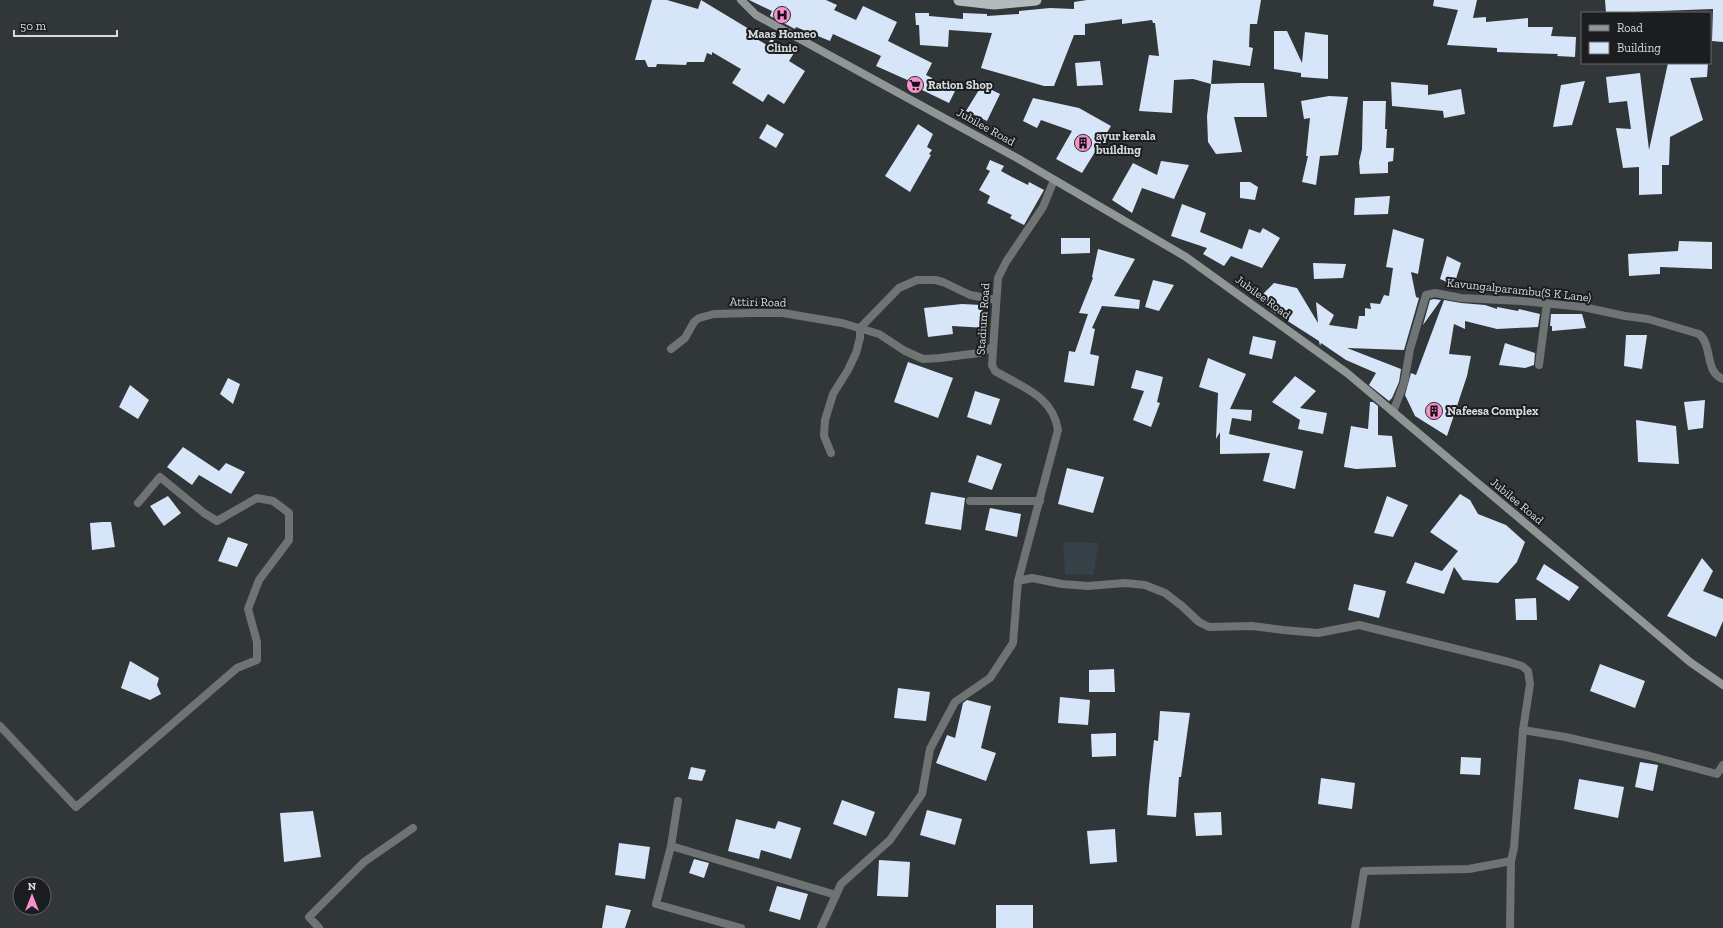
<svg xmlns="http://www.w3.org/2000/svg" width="1723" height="928" viewBox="0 0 1723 928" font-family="'Zilla Slab',serif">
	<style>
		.built { fill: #364248 }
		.building { fill: #d7e5f8 }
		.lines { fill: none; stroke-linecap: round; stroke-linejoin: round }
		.minor { stroke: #6f7373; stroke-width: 8 }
		.tertiary { stroke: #6f7373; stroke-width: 8 }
		.secondary { stroke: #909596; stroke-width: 8 }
		.trunk { stroke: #b4bbbc; stroke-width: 11 }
		.labels { text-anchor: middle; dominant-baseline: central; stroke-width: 4; stroke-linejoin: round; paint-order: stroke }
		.poi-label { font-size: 12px; font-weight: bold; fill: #d7dbdd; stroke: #1b1d1f; text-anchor: start }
		.street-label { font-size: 12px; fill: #d7dbdd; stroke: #1b1d1f }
	</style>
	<rect width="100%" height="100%" fill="#313639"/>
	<path class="built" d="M1063,542l36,1 -6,32 -28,-1z"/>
	<path class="building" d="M652,0h15l31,9 3,-9 48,29 -3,4 21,12 4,-6 23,14 -5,8 16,10 -21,33 -16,-10 -5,8 -31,-19 9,-14 -29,-17v3l-5,-2 -3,9h-17l-1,3 -29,-1 -1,3h-8l-3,-7h-10z
		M749,0h77l11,5 -3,5 22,10 7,-14 34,16 -9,19 44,22 -6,12 6,3 -1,2 24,11 -6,12 -27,-13 1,-3 -47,-21 5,-10 -48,-22 -3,7 -34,-14 -1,2 -25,-13 2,-5z
		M1087,0h174l-4,24h-7l-1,23 4,1 -3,18 -37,-6 -2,24 -18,-5 -19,1 -2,33 -33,-2 10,-56 10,1 -4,-33h-2l-1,-3 -30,4v-5l-37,5v11h-11l-20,51h-10l-63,-18 11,-35 -43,-3 -1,17 -28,-2 -1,-20h-3l-1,-12h14v3l34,3v-6l24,1v2l32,-2v-3l31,-3 24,1v-7z
		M1434,0h43l-4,18 13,-1v5l42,-4v9h25l-2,9 25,1 -1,20 -18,-1 1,-2 -61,-2v-4l-50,-3 11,-35 -25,-4z
		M1605,0h118v42l-11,-1 1,-32 -107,4z
		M1274,31h13l15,32 3,-31 23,3v44l-27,-2v-4l-27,-4z
		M1100,61l3,24 -26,1 -2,-23z
		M1668,63h40l-1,14 -17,1 13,42 -33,17 -1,28h-7v29l-23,1v-28l-16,1 -7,-40 15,1 -4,-28 -18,2 -3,-26 34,-4 9,77z
		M1585,81l-13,44 -19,2 8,-42z
		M1391,82l37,3v10l33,-6 4,25 -21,4 -1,-7 -51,-5z
		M1241,83h23l3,34h-33l8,35 -26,2 -8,-12 -1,-26 4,-32z
		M982,85l18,9 -13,27 -21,-10z
		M1329,96l19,1 -10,58 -18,1 -4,29 -14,-3 6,-26h-2l4,-38 -6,1 -3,-18z
		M1033,98l46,10 32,18 -29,47 -26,-14 16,-28 -31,-11 -4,8 -14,-7z
		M1363,101h23l-1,28h2l-1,19h8l-1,13 -5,1v11l-28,1 -1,-12 3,-13z
		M767,124l17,10 -8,14 -17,-10z
		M918,124l15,10 -6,13 5,3 -3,4 2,1 -21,37 -25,-16z
		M990,160l14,6 -3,5 11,6 16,8 1,-3 15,8 -20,35 -14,-7 2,-3 -25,-12 3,-7 -11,-6 11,-19 -4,-2z
		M1161,161l28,4 -15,34 -32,-11 -10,25 -20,-13 21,-37 24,12z
		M1240,182h10l8,5 -3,13 -15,-2z
		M1390,196l-2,18 -34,1 1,-17z
		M1182,204l24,9 -6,19 42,17 7,-20 11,4 3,-5 17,10 -18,30 -31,-12 -7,10 -21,-12 4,-6 -36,-12z
		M1393,229l31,10 -6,35 -7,-2 5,25 3,1 -15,52 -57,-2 54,21 -2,13 -7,16 -3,3 -20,-16 7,-12 -30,-13 -25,-17 -1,3 -1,-5 -47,-30 -11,-11 3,-7 10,-10 23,5 21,35 -2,-21 18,13 -5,10 28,4 2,-13h6v-8l6,1 -1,-6 10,1 4,-9 5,1 4,-28 -7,-1z
		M1061,238h29v15l-29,1z
		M1679,241l33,1v27l-52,-2v7l-31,2 -1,-22 50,-3z
		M1098,249l37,10 -21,37 26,4 -1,9 -37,-3 -10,22 3,1 -5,25 9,2 -5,30 -30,-4 5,-31 6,1 13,-38 -9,-1 14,-35 -1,-1z
		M1447,256l14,7 -7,22 -14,-6z
		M1313,263l33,1 -3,14 -29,1z
		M1153,280l21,5 -15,26 -14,-4z
		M1434,299l7,1 -18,25 7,-25z
		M1444,300l17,3 24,2 12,4v-2l21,4 1,-2 21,5 -2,13 -41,2 -32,-8v8l-11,-5 -5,30 22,2 -4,20 -20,60 -32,-20 -10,-21 6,-22 5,2z
		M962,304l19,1 6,23 -35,-2 1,8 -25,3 -4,-29z
		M1551,314h31l4,14 -34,3v-5h-2z
		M1626,335h21l-5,34 -18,-3z
		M1253,336l23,5 -4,18 -23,-5z
		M1505,343l30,10 -1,12 -9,3 -26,-3z
		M1208,358l38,16 -16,35 22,1 -1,11 -19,-3 -3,16 74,17 -8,38 -32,-8 7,-28 -50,1v-22l-4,7 2,-46 -19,-6z
		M908,362l45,16 -15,40 -44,-16z
		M1136,370l27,7 -6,25 3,1 -9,24 -18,-7 11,-29 -13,-3z
		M1295,376l21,15 -16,17 27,5 -4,21 -25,-5 2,-9 -28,-18z
		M228,378l12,6 -7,20 -13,-10z
		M130,385l19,15 -11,19 -19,-12z
		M975,391l25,8 -9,26 -24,-8z
		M1705,400l-2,28 -15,2 -4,-28z
		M1370,402h3l5,4v29l14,1 4,31 -40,2 -12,-2 7,-41 17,3z
		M1636,420l40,6 3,38 -41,-2z
		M183,447l36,24 7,-8 19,9 -14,22 -32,-19 -7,10 -25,-18z
		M977,455l25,9 -10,26 -24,-8z
		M1067,468l37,9 -11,36 -35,-9z
		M931,492l34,6 -4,32 -36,-6z
		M1460,494l10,6 8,14 28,11 19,17 -8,20 -19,21 -35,-3 -9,-13 -10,27 -38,-11 9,-21 27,9 16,-20 -28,-19z
		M168,496l13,17 -17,13 -14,-20z
		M1387,496l21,9 -15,32 -19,-4z
		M990,508l31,6 -4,23 -32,-7z
		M103,522h8l4,25 -23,3 -2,-27z
		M228,537l20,7 -11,23 -19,-6z
		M1702,558l11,13 -10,20 20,8v22l-7,16 -49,-21z
		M1544,564l35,23 -10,14 -33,-22z
		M1354,584l32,7 -7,27 -31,-8z
		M1536,598l1,22h-21l-1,-21z
		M130,661l29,17 -2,7 4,9 -11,6 -29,-12z
		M1600,664l45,17 -10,27 -45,-17z
		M1114,669l1,23h-26v-22z
		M898,688l32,4 -4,29 -32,-3z
		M1060,697l30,3 -2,25 -30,-2z
		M967,700l24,6 -10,42 15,5 -10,28 -50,-18 11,-28 8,3 8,-35z
		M1160,711l30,2 -9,64h-2l-3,40 -29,-2 2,-29 5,-46 4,1z
		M1116,733v23l-24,1 -1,-23z
		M1461,757l20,1 -1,17 -20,-1z
		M1640,762l18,3 -5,26 -18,-4z
		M691,767l15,3 -4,11 -14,-2z
		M1321,778l34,5 -3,26 -34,-5z
		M1579,779l45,8 -6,31 -44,-9z
		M842,800l33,12 -9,24 -33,-12z
		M927,810l35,9 -7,26 -35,-10z
		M313,811l8,46 -37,5 -4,-49z
		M1221,812l1,23 -26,1 -2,-23z
		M736,819l39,10 3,-8 23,7 -10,31 -30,-9 -2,9 -31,-8z
		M1115,829l2,33 -27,2 -3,-33z
		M619,843l31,4 -5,32 -30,-4z
		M694,859l15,4 -5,15 -15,-5z
		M879,860l31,2 -2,35 -31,-1z
		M777,886l31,8 -8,26 -31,-9z
		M606,905l25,5 -6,18h-23z
		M996,905h37v23h-37z"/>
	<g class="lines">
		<path class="minor" d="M671,349l14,-11 9,-16 5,-4 15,-4 38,-1h31l59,10 37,11 26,17 18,8 17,-1 39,-5 14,-6
			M1539,365l8,-62
			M1393,412l11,-29 6,-34 16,-54 9,-2 26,5 60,3 62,6 42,9 23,3 51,15c14,11 5,38 24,45
			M831,453l-7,-17 1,-16 8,-26 15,-24 8,-17 4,-15v-10l39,-40 18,-8h18l8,2 27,13 26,5
			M970,501h70
			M0,726l76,81 161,-139 20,-8v-18l-9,-33 11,-29 30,-40v-27l-16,-12 -16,-3 -40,23 -13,-8 -44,-36 -22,26
			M678,801l-7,45 -15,58 85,24
			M671,846l165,49
			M319,928l-10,-11 55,-55 49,-34
			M1355,928l9,-57 105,-2 42,-8 3,-13 9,-118
			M1510,928l1,-67"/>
		<path class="tertiary" d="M1018,581l14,-3 30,6 26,2 37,-3 20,2 20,8 17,13 17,16 10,5 43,-1 31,4 35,3 41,-8 150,37 13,4 6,5 2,13 -7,46 42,7 85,19 67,18 6,-9
			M821,928l20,-44 49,-44 32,-46 8,-45 25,-47 35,-24 23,-35 5,-62 40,-151c-5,-34 -36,-43 -63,-59l-3,-6 6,-87 8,-16 37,-55 11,-27"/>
		<path class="secondary" d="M741,0l15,15 261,143 169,99 161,116 343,289 33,23"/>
		<path class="trunk" d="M959,0l35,4 42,-4"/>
	</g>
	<defs>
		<g id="hospital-disc" transform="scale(0.9)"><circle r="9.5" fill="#f790ce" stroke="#1b1d1f"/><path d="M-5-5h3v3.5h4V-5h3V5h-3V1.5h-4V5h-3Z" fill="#111"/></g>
		<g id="supermarket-disc" transform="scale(0.9)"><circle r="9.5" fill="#f790ce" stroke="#1b1d1f"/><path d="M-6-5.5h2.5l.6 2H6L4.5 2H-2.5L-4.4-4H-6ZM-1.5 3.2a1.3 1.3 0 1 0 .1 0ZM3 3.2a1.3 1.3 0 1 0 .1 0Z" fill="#111"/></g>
		<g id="building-disc" transform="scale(0.9)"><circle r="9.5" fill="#f790ce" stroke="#1b1d1f"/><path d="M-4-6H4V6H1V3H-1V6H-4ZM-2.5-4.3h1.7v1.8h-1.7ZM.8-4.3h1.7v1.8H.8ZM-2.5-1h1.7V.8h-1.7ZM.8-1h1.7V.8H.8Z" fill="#111"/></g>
	</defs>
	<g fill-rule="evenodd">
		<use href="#hospital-disc" x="782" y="15"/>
		<use href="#supermarket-disc" x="915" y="85"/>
		<use href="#building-disc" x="1083" y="143"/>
		<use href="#building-disc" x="1434" y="411"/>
	</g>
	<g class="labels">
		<g class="poi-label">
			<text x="782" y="34" text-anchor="middle">Maas Homeo<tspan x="782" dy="14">Clinic</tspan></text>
			<text x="928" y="85">Ration Shop</text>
			<text x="1096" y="136">ayur kerala<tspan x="1096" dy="14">building</tspan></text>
			<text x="1447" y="411">Nafeesa Complex</text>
		</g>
		<g class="street-label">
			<text transform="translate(986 127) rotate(29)">Jubilee Road</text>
			<text transform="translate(1519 290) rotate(6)">Kavungalparambu(S K Lane)</text>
			<text transform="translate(1263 297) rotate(36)">Jubilee Road</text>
			<text transform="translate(758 302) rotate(1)">Attiri Road</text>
			<text transform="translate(983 319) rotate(-86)">Stadium Road</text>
			<text transform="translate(1517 501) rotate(40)">Jubilee Road</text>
		</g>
	</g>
	<rect x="1581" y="12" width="130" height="52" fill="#1b1d1f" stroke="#66696b"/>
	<rect x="1589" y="25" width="20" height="6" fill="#909596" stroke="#66696b"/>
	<text x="1617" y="32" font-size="12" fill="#d7dbdd">Road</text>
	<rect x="1589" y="42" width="20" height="12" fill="#d7e5f8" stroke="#66696b"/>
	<text x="1617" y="52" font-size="12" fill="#d7dbdd">Building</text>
	<g transform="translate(32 896)"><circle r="19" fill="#1b1d1f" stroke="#66696b"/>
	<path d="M0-3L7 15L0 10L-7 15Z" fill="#f790ce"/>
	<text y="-6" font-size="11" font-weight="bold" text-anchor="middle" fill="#d7dbdd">N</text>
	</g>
	<path d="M14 30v6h103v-6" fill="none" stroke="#d7dbdd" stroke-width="2"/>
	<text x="20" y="30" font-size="12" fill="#d7dbdd" stroke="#1b1d1f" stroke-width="3" paint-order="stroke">50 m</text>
</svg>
